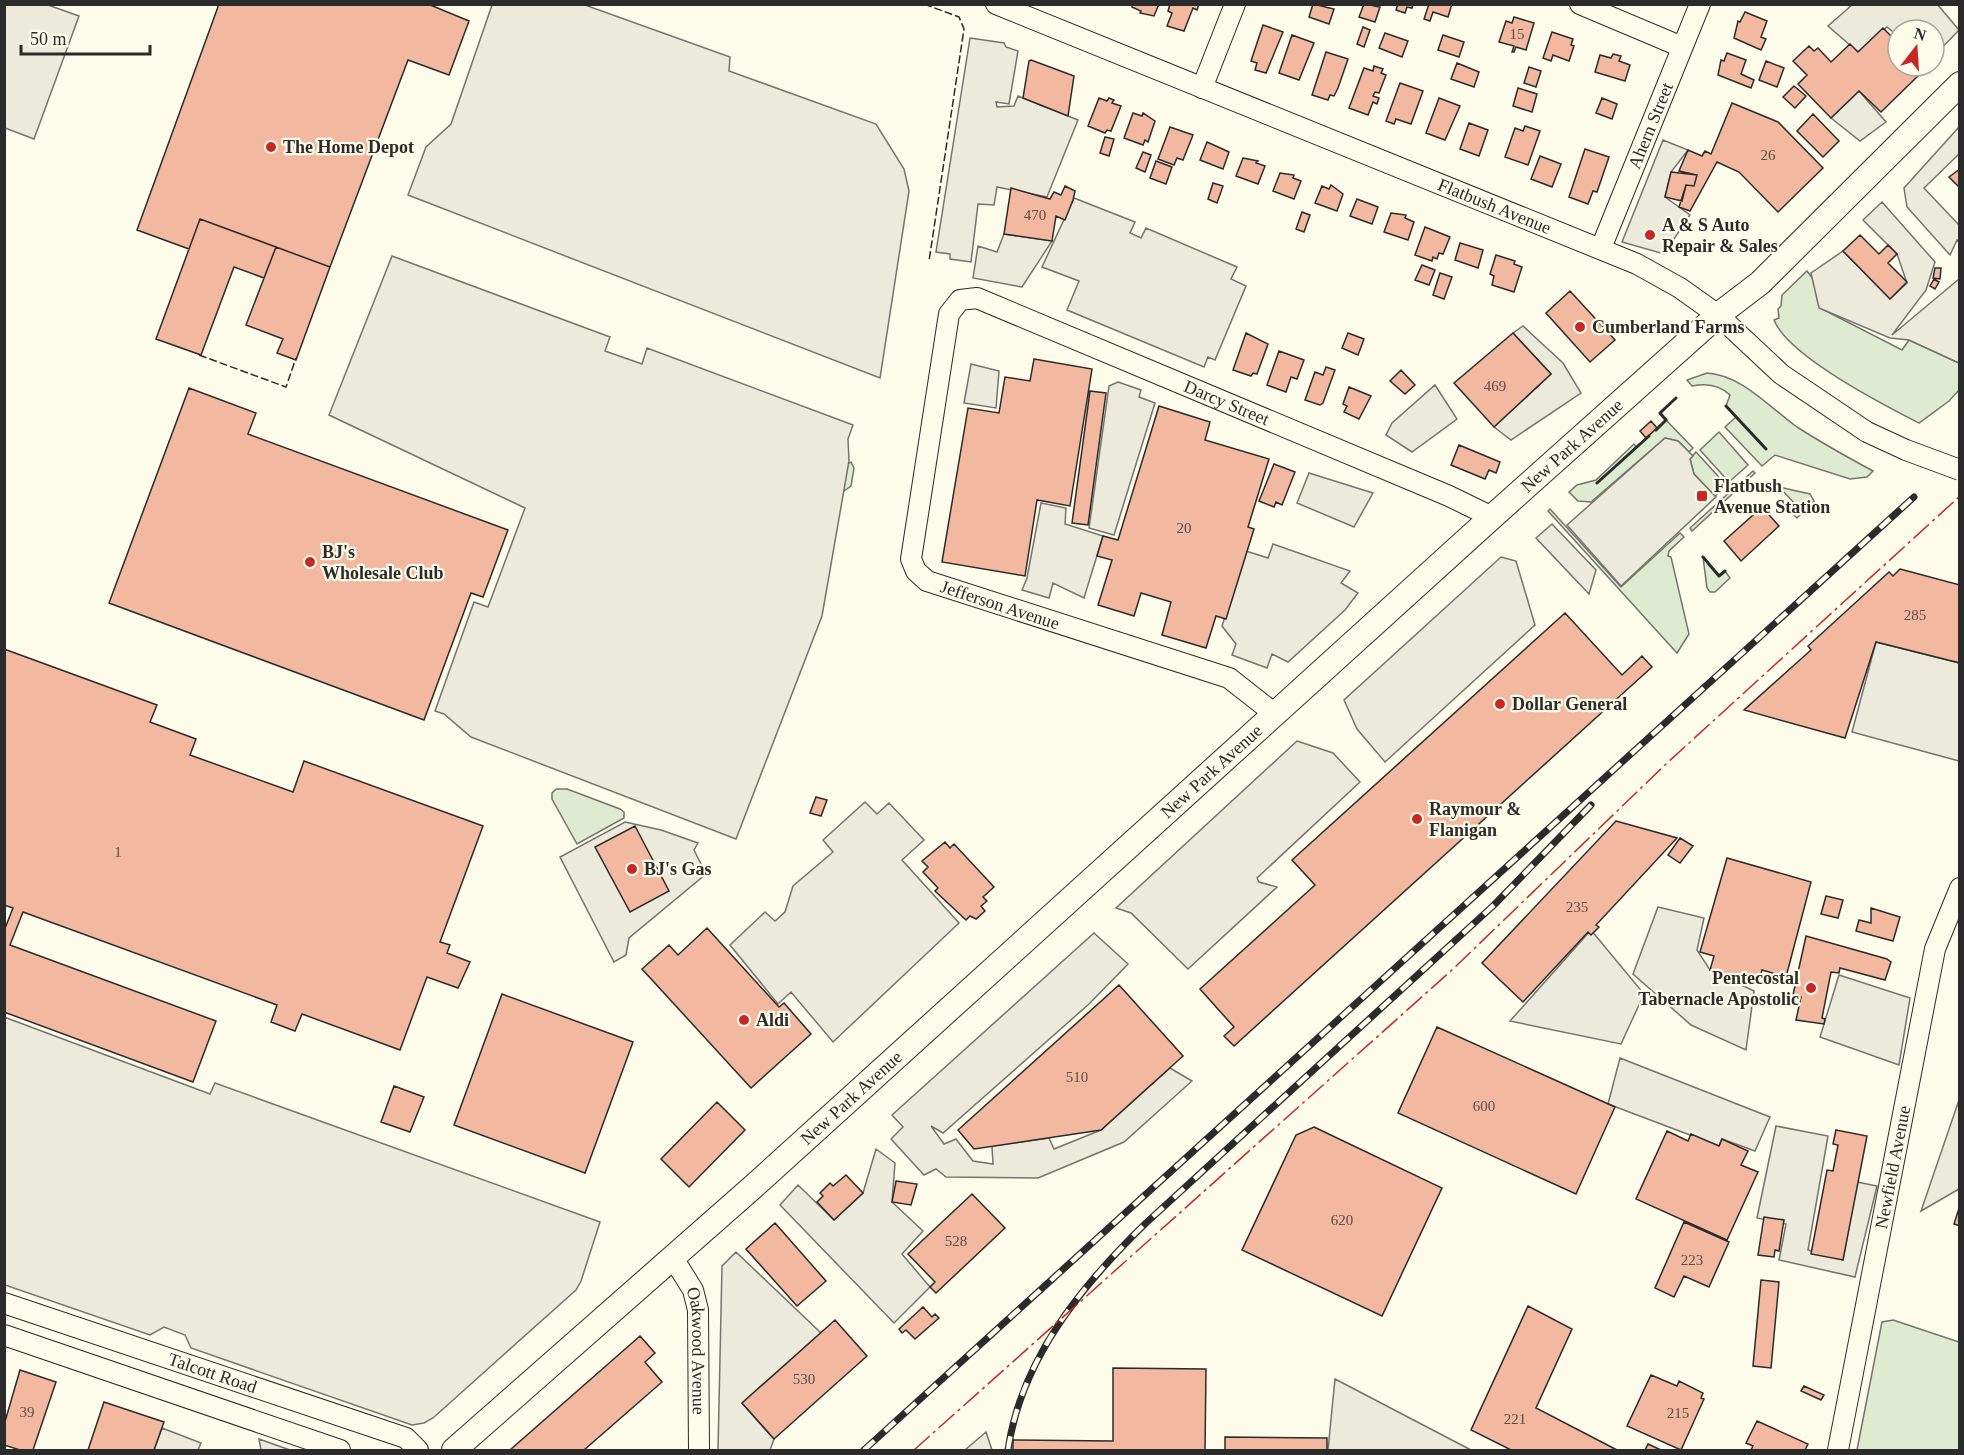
<svg xmlns="http://www.w3.org/2000/svg" width="1964" height="1455" viewBox="0 0 1964 1455" font-family="'Times New Roman',serif">
	<style>
		.green { fill: #deebd1; stroke: #74746e; stroke-width: 1.5 }
		.parking { fill: #eceadb; stroke: #74746e; stroke-width: 1.5 }
		.building { fill: #f2b8a0; stroke: #2b2b2b; stroke-width: 1.5 }
		.lines { fill: none; stroke-linecap: round; stroke-linejoin: round }
		.minor-casing { stroke: #2b2b2b; stroke-width: 22 }
		.major-casing { stroke: #2b2b2b; stroke-width: 26 }
		.minor { stroke: #fdfbea; stroke-width: 20 }
		.major { stroke: #fdfbea; stroke-width: 24 }
		.rail-casing { stroke: #2b2b2b; stroke-width: 7 }
		.rail { stroke: #fdfbea; stroke-width: 4.5; stroke-dasharray: 14; stroke-linecap: butt }
		.minor-bridge-casing { stroke: #2b2b2b; stroke-width: 22; stroke-linecap: butt }
		.minor-bridge { stroke: #fdfbea; stroke-width: 20 }
		.fence { stroke: #2b2b2b; stroke-width: 1.5; stroke-dasharray: 8 3; stroke-linecap: butt }
		.wall { stroke: #2b2b2b; stroke-width: 3 }
		.power { stroke: #c62828; stroke-width: 1.5; stroke-dasharray: 21 4.5 3 4.5; stroke-linecap: butt }
		.poi-dot { fill: #c62828; stroke: #fdfbea; stroke-width: 2 }
		.labels { text-anchor: middle; dominant-baseline: central; stroke-width: 4.5; stroke-linejoin: round; paint-order: stroke }
		.number-label { font-size: 15px; fill: #5d4e48 }
		.street-label { font-size: 18px; fill: #2b2b2b; stroke: #fdfbea }
		.poi-label { font-size: 18px; font-weight: bold; fill: #2b2b2b; stroke: #fdfbea; text-anchor: start }
	</style>
	<rect width="100%" height="100%" fill="#fdfbea"/>
	<path class="green" d="M1807,271l6,8 7,29 82,42 7,-10 50,23v27l-10,11 -30,22c-35,-18 -131,-67 -145,-103l5,-2 -1,-9 3,-3 1,-11z
		M1707,373c35,2 63,35 90,54 25,16 50,30 76,44l-6,6 -17,2 -75,-24 -13,11 -37,-39 11,-10 -10,-11 4,-11c-11,-11 -24,-12 -38,-9l-5,-6z
		M1666,420l27,28 -4,4 -11,-11 -13,-3 -74,64 -13,-1 -9,-9 8,-7 19,-5 38,-36 2,2 -3,4z
		M1719,432l29,33 -19,17 -29,-32z
		M1696,452l31,34 -12,10 -21,-22 -4,-15z
		M851,462l3,6 -3,18 -7,5 -4,-1 8,-26z
		M1753,471l2,2 -63,58 -2,-3z
		M1779,487l31,7 4,7 -17,17 -6,-6 6,-6z
		M1550,509l71,78 59,-54 4,4 -15,14 -1,5 3,1 18,77 -12,19 -129,-142z
		M1703,557l16,18 6,-4 5,7 -15,14h-5l-3,-4z
		M556,789h11l53,20 4,3v6l-47,26 -25,-45v-6z
		M1893,1320l66,22v108h-102l23,-118 2,-10z"/>
	<path class="parking" d="M1937,4l22,26 -25,26v-26h-36v6l-11,-9 -29,25 -30,-26 24,-21z
		M4,5h44l31,11 -45,123 -29,-11z
		M492,5h93l145,52 -1,14 147,53 28,45 5,22 -29,187 -472,-183 18,-48 25,-23z
		M970,38l34,5 2,4 12,4 -9,53 -13,-2 1,5 17,-1 4,-10 60,24 -31,77 -50,-10 -3,18 -16,-1 -7,58 -21,-3v-5l-14,-2z
		M1859,91l27,31 -26,19 -29,-23z
		M1959,127v27l-35,34 35,37v16l-2,-1 -7,15 -43,-48 -3,-19z
		M1663,140l25,10 -17,22 -6,25 25,18 -26,39 -42,-12z
		M1074,198l61,24 -5,11 11,5 5,-10 91,39 -6,12 15,7 -31,74 -7,-3 -4,10 -137,-57 12,-29 -37,-14z
		M1882,202l53,60 -9,28 -34,45 67,-56v84l-50,-23 -19,-2 -71,-30 -8,-35 32,-22 47,48 17,-16 -10,-29 -34,-34z
		M1004,234l48,7 -30,46 -49,-9 5,-32 19,6z
		M392,256l218,81 -5,14 37,13 5,-16 206,77 -5,14 1,22 -27,155 -86,223 -265,-102 -27,-23 -9,-3 39,-109 14,5 37,-99 -196,-93z
		M1523,326l40,37 18,30 -70,47 -17,-13 57,-53 -38,-41z
		M971,364l28,7 -3,37 -32,-5z
		M1118,382l23,8 -2,7 16,6 -41,132 -25,-7 20,-142z
		M1435,385l22,34 -45,33 -26,-17 6,-12z
		M1665,438l13,3 15,15 -3,3 4,15 22,23 -95,89 -54,-61z
		M1309,473l64,20 -19,34 -57,-24z
		M1041,503l25,5 -1,16 38,12 -19,62 -31,-15 -4,15 -27,-8 5,-12z
		M1552,524l44,46 -7,24 -53,-56z
		M1273,544l77,27 -9,12 17,10 -13,17 -57,52 -16,-8 -5,14 -35,-13 4,-11 -14,-18 24,-75 22,7z
		M1501,557l15,4 19,64 -150,137 -28,-33 -13,-29z
		M1876,642l83,21v98l-107,-29z
		M1297,741l36,12 27,29 -103,96 2,4 18,5 -89,82 -57,-56 -15,-5z
		M865,802l12,12 12,-11 35,37 -22,20 57,63 -126,119 -42,-50 -13,12 -48,-59 35,-33 10,9 10,-9 8,-26 40,-34 -10,-12z
		M625,822l36,8 37,13 -4,7 12,24 -77,64 -3,17 -12,7 -54,-105z
		M1658,907l46,11 -7,32 13,20 44,21 -8,59 -55,-25 -58,-51z
		M1591,930l53,64 -23,50 -111,-23z
		M1094,933l34,31 -39,40 -146,129 -12,-7 13,18 12,-5 17,22 20,3 -1,-18 57,-8 5,11 47,-19 69,-62 22,13 -68,61 -86,36 -92,-1 -10,-8 -12,6 -33,-36 12,-12 -11,-12z
		M1839,975l71,23 -11,67 -79,-28z
		M4,1017l206,77 5,-11 385,139 -19,59 -5,9 -143,128 -9,5 -12,2 -221,-77 -6,-13 -21,-8 -14,8 -145,-50z
		M1620,1058l150,59 -15,34 -33,-12 -3,7 -111,-42z
		M1959,1100v89l-38,22z
		M1776,1126l52,10 -20,114 35,10 14,-78 20,4 -22,91 -76,-17 7,-36 -29,-6z
		M876,1149l19,14 -3,39 31,29 -21,23 28,33 -36,36 -114,-118 18,-20 36,35 29,-27z
		M736,1252l85,81 -79,70 32,36 -4,11h-52l4,-184z
		M1335,1379l136,71h-143z
		M162,1428l39,15 -3,7h-44z
		M986,1432l6,18h-27z
		M259,1439l31,11h-29z"/>
	<path class="building" d="M219,4h209l41,17 -20,54 -41,-15 -78,207 -130,-48 -11,30 -52,-19z
		M1133,4h26l-5,12 -14,-3 1,-2 -9,-4z
		M1170,4h29l-2,6 -4,-2 -9,23 -17,-5 5,-13 -4,-2z
		M1313,4l21,5 -5,15 -20,-7z
		M1364,4l16,3 -5,15 -16,-5z
		M1398,4h15l-1,4 -5,-1 -2,6 -9,-3z
		M1429,4h23l-4,13 -15,-5 -3,9 -6,-2z
		M1745,12l22,9 -6,16 5,2 -5,11 -27,-12 4,-17 2,1z
		M1514,17l20,6 -8,27 -10,-3 -2,5h-2l2,-6 -15,-4 7,-21 6,2z
		M1263,25l20,7 -17,41 -11,-3 2,-7 -6,-2z
		M1363,27l7,3 -6,17 -7,-3z
		M1883,28l15,15v23h21l5,4 -43,42 -22,-21 -28,27 -33,-34 9,-9 -14,-14 16,-15 5,5 4,-3 13,14 19,-18 8,8z
		M1552,32l21,7 -2,6 3,1 -5,15 -16,-6 -2,6 -8,-3z
		M1385,33l23,8 -6,16 -23,-9z
		M1292,35l22,8 -15,37 -20,-7z
		M1443,35l21,7 -5,15 -21,-7z
		M1326,52l22,7 -10,29 -4,8 -4,-1 -2,5 -16,-5z
		M1727,53l19,7 -5,14 13,6 -3,8 -33,-13 3,-15 3,1z
		M1613,54l8,2 -2,5 11,4 -5,16 -30,-9 5,-17 11,3z
		M1031,60l43,16 -6,40 -45,-18 6,-37z
		M1766,61l18,7 -7,19 -18,-7z
		M1457,63l22,9 -5,15 -23,-8z
		M1374,66l9,3 -2,4 5,2 -7,18 -4,-1 -2,4 6,2 -2,6 -4,-2 -5,13 -19,-7 15,-40 9,3z
		M1529,67l12,4 -5,16 -12,-4z
		M1400,83l23,8 -12,33 -15,-5 -2,5 -8,-3z
		M1794,86l12,10 -11,12 -12,-11z
		M1518,88l19,6 -5,18 -19,-6z
		M1099,98l8,3 2,-3 5,2 -2,3 9,3 -10,25 -4,-1 -2,3 -17,-7z
		M1439,98l21,8 -15,34 -19,-7z
		M1602,98l15,6 -5,15 -16,-6z
		M1732,103l46,19 45,46 -45,44 -39,-40 -22,-10 -27,49 -11,-4 7,-22 8,1 3,-11 -18,-4 9,-21 14,6 3,-5 6,3z
		M1133,113l9,3 1,-3 12,8 -7,21 -3,-2 -2,5 -19,-7z
		M1813,114l26,27 -16,16 -26,-26z
		M1469,123l19,7 -9,26 -19,-7z
		M1525,126l15,5 -12,34 -23,-8 10,-29 8,3z
		M1170,127l23,8 -10,25 -6,-2 -3,7 -16,-6z
		M1105,137l9,2 -5,17 -9,-3z
		M1207,142l22,10 -6,17 -23,-9z
		M1585,149l24,8 -12,35 -4,-1 -5,13 -19,-7z
		M1143,152l8,3 -6,17 -9,-4z
		M1540,156l21,8 -9,23 -21,-8z
		M1243,158l15,3 -2,2 9,3 -7,18 -22,-8z
		M1156,161l16,6 -6,17 -16,-6z
		M1960,169v19l-11,-11z
		M1671,172l26,3 -3,11 -8,-1 -4,16 -17,-4z
		M1280,173l14,2 -1,3 8,3 -7,18 -21,-8z
		M1213,183l10,3 -6,17 -9,-4z
		M1331,185l12,9 -6,17 -22,-8 7,-17 7,3z
		M1065,186l10,5 -2,9 -8,20 -9,-4 -4,25 -48,-7 7,-46 39,11 4,-7 7,3z
		M1357,199l21,8 -6,17 -22,-8z
		M1302,212l8,3 -6,17 -8,-3z
		M1391,213l15,2 -1,3 9,4 -6,18 -24,-8z
		M200,219l76,28 -12,31 -30,-11 -33,88 -45,-16z
		M1425,227l25,10 -7,17 -4,-1 -2,6 -4,-2 -1,4 -17,-6z
		M1860,235l19,19 9,-9 9,9 -9,9 19,19 -17,17 -47,-48z
		M1460,243l23,7 -5,18 -23,-8z
		M276,247l54,20 -34,93 -19,-7 6,-14 -37,-14z
		M1496,255l19,6 -1,3 8,3 -8,25 -22,-7 2,-9 -4,-2z
		M1422,265l13,5 -6,15 -14,-5z
		M1935,268h6l-1,11 -7,-1z
		M1440,273l12,4 -8,22 -11,-4z
		M1934,279l5,3 -4,7 -5,-3z
		M1570,291l45,49 -25,22 -44,-49z
		M1246,333l22,11 -11,30 -4,-1 -2,3 -18,-6z
		M1348,333l16,6 -6,16 -16,-7z
		M1513,333l38,41 -57,53 -40,-44z
		M1279,351l25,9 -7,19 -6,-2 -5,15 -19,-7z
		M1034,359l58,10 -22,137 -33,-6 -12,76 -83,-14 26,-154 31,5 6,-36 25,4z
		M1326,367l9,3 -12,33 -3,2 -15,-5 10,-28 8,3z
		M1401,370l14,15 -10,9 -15,-13z
		M1349,387l22,9 -12,23 -15,-7 3,-6 -4,-2z
		M189,388l67,25 -8,21 260,96 -25,67 -12,-4 -47,127 -315,-117z
		M1090,391l16,2 -18,132 -16,-2z
		M1159,406l51,16 -5,18 64,19 -21,68 6,2 -28,90 -10,-3 -10,32 -44,-13 9,-33 -30,-9 -7,23 -36,-11 14,-45 -15,-4 6,-20 15,4z
		M1651,421l6,7 -11,10 -6,-7z
		M1459,445l41,17 -4,11 -7,-3 -4,9 -34,-14z
		M1274,464l21,8 -13,33 -6,-3 -2,5 -15,-6z
		M1762,507l17,19 -38,35 -17,-20z
		M1900,569l60,16v78l-84,-21 -31,96 -101,-28 67,-60 -3,-4 81,-74 4,4z
		M1565,613l57,62 20,-19 10,11 -418,379 -10,-10 10,-9 -34,-38 115,-104 -23,-25z
		M4,649l153,56 -7,17 46,17 -6,16 103,37 11,-31 179,65 -43,116 10,3 -3,8 23,9 -12,26 -31,-11 -27,73 -98,-36 -7,17 -24,-9 6,-17 -254,-93 -13,33 206,76 -23,61 -189,-70v-81l9,-23 -9,-3z
		M816,797l11,3 -6,16 -11,-3z
		M1616,821l61,17 -81,87 3,2 -8,8 -3,-3 -65,70 -41,-39z
		M635,826l34,65 -39,21 -35,-65z
		M1680,838l13,8 -13,17 -12,-8z
		M945,842l5,6 4,-4 40,43 -11,10 4,4 -6,5 4,5 -9,8 -6,-3 -4,4 -31,-29 3,-3 -15,-16 5,-5 -6,-6z
		M1727,858l84,24 -25,95 -24,-7 -4,14 -30,-6 -18,-8 4,-14 -14,-4z
		M1826,896l17,4 -5,18 -17,-4z
		M1871,908l29,9 -7,24 -37,-10 3,-11 12,3z
		M707,928l72,79 5,-4 27,31 -60,54 -109,-119 27,-24 9,10z
		M1806,936l81,23 4,3 -6,18 -45,-12 -1,5 -8,-1 -9,46 3,1 -1,5 -28,-4 5,-23 -8,-2z
		M1119,985l64,71 -82,74 -127,19 -16,-19z
		M502,994l131,48 -48,131 -131,-48z
		M1437,1027l178,80 -39,87 -178,-81z
		M394,1086l30,11 -14,35 -29,-10z
		M717,1102l28,28 -56,57 -28,-28z
		M1314,1127l128,61 -60,128 -140,-66 54,-115z
		M1836,1130l31,6 -24,124 -32,-6 16,-84 6,1 5,-26 -5,-1z
		M1667,1131l21,10 3,-7 28,12 3,-7 26,12 -7,14 17,7 -31,68 -91,-41z
		M846,1175l17,18 -29,27 -17,-18 6,-6 -3,-3 10,-10 3,3z
		M896,1181l21,3 -6,21 -19,-3z
		M972,1194l33,34 -69,65 -6,-6 5,-5 -27,-28z
		M1960,1205v21l-6,-2z
		M1764,1217l20,3 -5,31 -4,-1 -1,7 -16,-2z
		M1684,1222l45,20 -20,45 -25,-11 -10,21 -19,-9z
		M775,1223l51,58 -29,25 -51,-57z
		M1761,1280l18,2 -8,86 -18,-2z
		M1528,1306l44,23 -36,79 81,42h-106l-40,-20z
		M923,1307l9,10 3,-3 4,4 -24,21 -9,-9 -4,3 -3,-4z
		M835,1320l32,36 -93,83 -32,-36z
		M640,1336l15,17 -10,9 17,20 -78,68h-74z
		M1113,1368l93,1 -1,81h-192v-10l100,1z
		M20,1370l36,12 -23,68h-13l-16,-5v-20z
		M1651,1375l26,11 2,-5 24,12 -2,5 3,1 -23,51 -54,-24z
		M1804,1386l20,9 -3,5 -20,-9z
		M104,1402l60,20 -10,28h-66z
		M1757,1421l51,23 -3,6h-54l2,-4 -7,-3z
		M1225,1437l102,1v12h-102z
		M1648,1444l13,6h-16z"/>
	<g class="lines">
		<g class="minor-casing">
			<g id="minor">
				<path id="s1" d="M996,4l641,260 43,24 38,27 63,59 86,58"/>
				<path d="M1580,4l102,43"/>
				<path d="M1202,88l33,-84"/>
				<path id="s2" d="M1601,248l99,-244"/>
				<path id="s3" d="M1275,714l-46,-36 -302,-97 -11,-10 -5,-12 38,-245 11,-14 17,-2 472,198 43,21"/>
				<path id="s4" d="M673,1258l20,32 5,20 1,140"/>
				<path id="s5" d="M4,1303l402,135 12,12"/>
				<path d="M4,1335l336,115"/>
				<path id="s6" d="M1838,1450l97,-501 25,-61"/>
			</g>
		</g>
		<g class="major-casing">
			<g id="major">
				<path id="s7" d="M454,1450l300,-264 738,-669 226,-202 42,-32 200,-199"/>
			</g>
		</g>
		<use href="#minor" class="minor"/>
		<use href="#major" class="major"/>
		<g class="rail-casing">
			<path id="rail" d="M864,1450l1050,-953
				M1008,1450c13,-91 74,-165 138,-227l348,-318 97,-100"/>
		</g>
		<use href="#rail" class="rail"/>
		<g class="minor-bridge-casing">
			<path id="minor-bridge" d="M1867,432l39,18 54,20"/>
		</g>
		<use href="#minor-bridge" class="minor-bridge"/>
		<path class="fence" d="M924,4l35,13 5,12 -35,232
			M199,355l87,32 10,-29"/>
		<path class="wall" d="M1726,406l40,43
			M1656,430l10,-10 -6,-7 16,-15
			M1597,483l52,-47
			M1703,557l16,19 6,-5"/>
		<path class="power" d="M914,1450l538,-480 214,-206 294,-268"/>
	</g>
	<g class="poi-dot">
		<circle cx="271" cy="147" r="6"/>
		<circle cx="1650" cy="235" r="6"/>
		<circle cx="1580" cy="327" r="6"/>
		<rect x="1696" y="490" width="12" height="12" rx="3"/>
		<circle cx="310" cy="562" r="6"/>
		<circle cx="1500" cy="704" r="6"/>
		<circle cx="1417" cy="819" r="6"/>
		<circle cx="632" cy="869" r="6"/>
		<circle cx="1811" cy="988" r="6"/>
		<circle cx="744" cy="1020" r="6"/>
	</g>
	<g class="labels">
		<g class="number-label">
			<text x="1517" y="34">15</text>
			<text x="1768" y="155">26</text>
			<text x="1035" y="215">470</text>
			<text x="1495" y="386">469</text>
			<text x="1184" y="528">20</text>
			<text x="1915" y="615">285</text>
			<text x="118" y="852">1</text>
			<text x="1577" y="907">235</text>
			<text x="1077" y="1077">510</text>
			<text x="1484" y="1106">600</text>
			<text x="1342" y="1220">620</text>
			<text x="956" y="1241">528</text>
			<text x="1692" y="1260">223</text>
			<text x="804" y="1379">530</text>
			<text x="27" y="1412">39</text>
			<text x="1678" y="1413">215</text>
			<text x="1515" y="1419">221</text>
		</g>
		<g class="street-label">
			<text stroke="none"><textPath href="#s2" startOffset="132">Ahern Street</textPath></text>
			<text stroke="none"><textPath href="#s1" startOffset="538">Flatbush Avenue</textPath></text>
			<text stroke="none"><textPath href="#s3" startOffset="957">Darcy Street</textPath></text>
			<text stroke="none"><textPath href="#s7" startOffset="1503">New Park Avenue</textPath></text>
			<text transform="translate(1000 605) rotate(18)">Jefferson Avenue</text>
			<text stroke="none"><textPath href="#s7" startOffset="1017">New Park Avenue</textPath></text>
			<text stroke="none"><textPath href="#s7" startOffset="531">New Park Avenue</textPath></text>
			<text stroke="none"><textPath href="#s6" startOffset="288">Newfield Avenue</textPath></text>
			<text stroke="none"><textPath href="#s4" startOffset="99">Oakwood Avenue</textPath></text>
			<text stroke="none"><textPath href="#s5" startOffset="220">Talcott Road</textPath></text>
		</g>
		<g class="poi-label">
			<text x="283" y="147">The Home Depot</text>
			<text x="1662" y="225">A &amp; S Auto<tspan x="1662" dy="21">Repair &amp; Sales</tspan></text>
			<text x="1592" y="327">Cumberland Farms</text>
			<text x="1714" y="486">Flatbush<tspan x="1714" dy="21">Avenue Station</tspan></text>
			<text x="322" y="552">BJ's<tspan x="322" dy="21">Wholesale Club</tspan></text>
			<text x="1512" y="704">Dollar General</text>
			<text x="1429" y="809">Raymour &amp;<tspan x="1429" dy="21">Flanigan</tspan></text>
			<text x="644" y="869">BJ's Gas</text>
			<text x="1799" y="978" text-anchor="end">Pentecostal<tspan x="1799" dy="21">Tabernacle Apostolic</tspan></text>
			<text x="756" y="1020">Aldi</text>
		</g>
	</g>
	<rect width="1964" height="1455" fill="none" stroke="#2b2b2b" stroke-width="12"/>
	<g transform="translate(1916 48) rotate(17)"><circle r="28" fill="#fdfbea" stroke="#a9a89e" stroke-width="1.5"/>
	<path d="M0-4.5L10 22L0 15L-10 22Z" fill="#c62828"/>
	<text y="-9" font-size="16" font-weight="bold" text-anchor="middle" fill="#2b2b2b">N</text>
	</g>
	<path d="M21 45v9h129v-9" fill="none" stroke="#2b2b2b" stroke-width="3"/>
	<text x="30" y="45" font-size="18" fill="#2b2b2b" stroke="#fdfbea" stroke-width="4.5" paint-order="stroke">50 m</text>
</svg>
